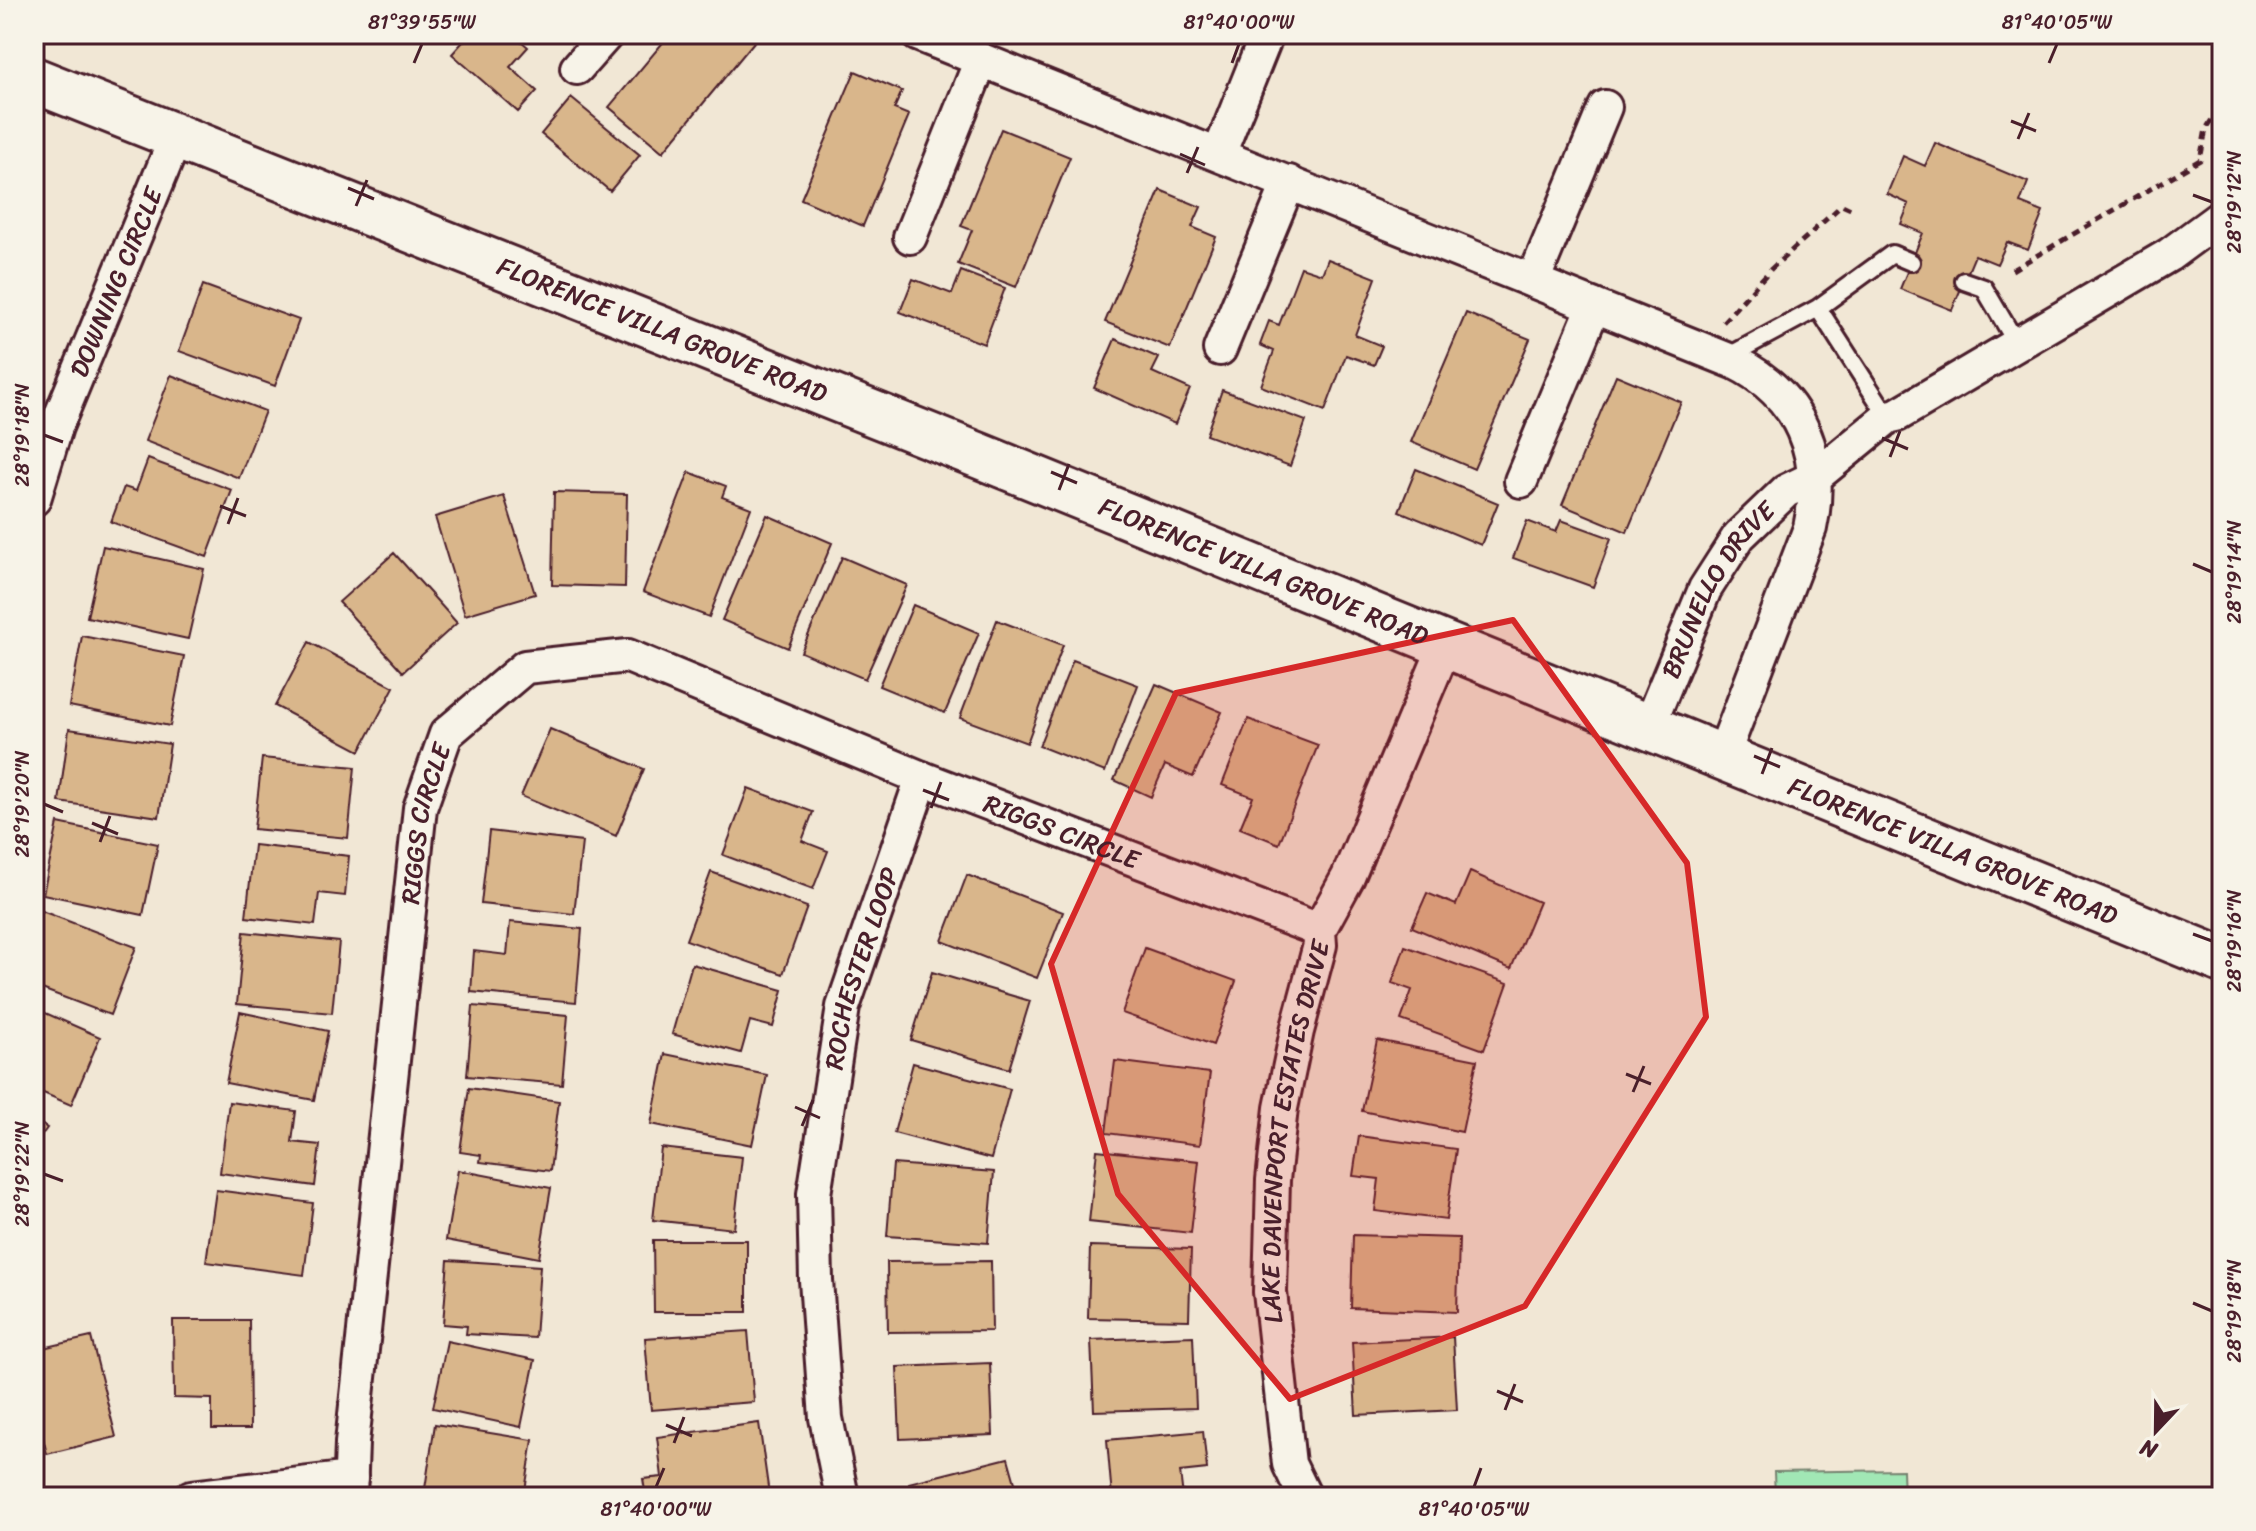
<svg xmlns="http://www.w3.org/2000/svg" width="2256" height="1531" viewBox="0 0 2256 1531" font-family="Sriracha,sans-serif">
	<style>
		.garden { fill: #a1e7b5; stroke: #768370; stroke-width: 2 }
		.building { fill: #d9b68b; stroke: #4a1f2b; stroke-width: 2 }
		.lines { fill: none; stroke-linecap: round; stroke-linejoin: round }
		.lane-casing { stroke: #4a1f2b; stroke-width: 22 }
		.street-casing { stroke: #4a1f2b; stroke-width: 38 }
		.secondary-casing { stroke: #4a1f2b; stroke-width: 50 }
		.path { stroke: #4a1f2b; stroke-width: 5; stroke-dasharray: 8 6; stroke-linecap: butt }
		.lane { stroke: #f7f3e8; stroke-width: 16 }
		.street { stroke: #f7f3e8; stroke-width: 32 }
		.secondary { stroke: #f7f3e8; stroke-width: 44 }
		.marked { fill: #d62828; fill-opacity: 0.2; stroke: #d62828; stroke-width: 6; stroke-linejoin: round }
		.ticks { fill: none; stroke: #4a1f2b; stroke-width: 3 }
		.labels { text-anchor: middle; dominant-baseline: central; stroke-width: 7; stroke-linejoin: round; paint-order: stroke }
		.street-label { font-size: 26px; fill: #4a1f2b; stroke: #f7f3e8 }
		.neatline { fill: none; stroke: #4a1f2b; stroke-width: 3 }
		.ticks-label { font-size: 20px; text-anchor: middle; fill: #4a1f2b }
	</style>
	<rect width="100%" height="100%" fill="#f1e7d5"/>
	<filter id="ink" filterUnits="userSpaceOnUse"><feTurbulence type="fractalNoise" baseFrequency=".0125" numOctaves="2"/><feDisplacementMap in="SourceGraphic" scale="16" xChannelSelector="R" yChannelSelector="G"/><feConvolveMatrix kernelMatrix="1 2 1 2 8 2 1 2 1" color-interpolation-filters="sRGB"/></filter>
	<g filter="url(#ink)">
		<path class="garden" d="M1903,1470l1,27h-129l-1,-25z"/>
		<path class="building" d="M470,34h43l15,13 -18,20 27,24 -19,21 -66,-58z
			M670,34h75l9,8 -91,110 -54,-45z
			M855,71l47,20 -8,18 15,6 -46,111 -62,-27z
			M571,98l69,57 -30,36 -69,-57z
			M1001,129l69,28 -54,130 -58,-23 14,-34 -11,-4z
			M1935,143l93,39 -8,21 23,9 -15,38 -21,-8 -10,22 -22,-9 -23,55 -52,-21 23,-56 -22,-9 8,-20 -22,-10 16,-38 22,10z
			M1160,190l41,17 -9,20 24,10 -46,111 -65,-26z
			M1328,259l48,19 -21,57 27,11 -8,19 -28,-10 -21,56 -64,-25 13,-35 -14,-6 9,-24 10,4 22,-58 21,7z
			M961,271l44,17 -21,56 -84,-32 13,-33 39,15z
			M203,285l96,35 -24,66 -96,-35z
			M1466,313l64,26 -56,130 -63,-27z
			M1115,339l44,19 -7,14 38,17 -15,35 -81,-36z
			M171,375l94,36 -26,67 -94,-37z
			M1616,375l65,27 -54,130 -65,-27z
			M1222,390l84,31 -16,45 -84,-31z
			M148,459l84,31 -25,67 -96,-35 13,-35 12,4z
			M1416,469l82,34 -17,42 -82,-34z
			M689,472l37,14 -4,11 29,11 -42,109 -66,-25z
			M554,492l73,2 -2,93 -73,-2z
			M504,496l31,98 -70,21 -30,-98z
			M767,515l65,28 -44,105 -66,-28z
			M1561,520l50,18 -18,49 -80,-29 14,-37 29,11z
			M103,546l101,23 -16,70 -101,-22z
			M394,553l63,70 -54,49 -64,-70z
			M842,557l65,28 -42,94 -64,-27z
			M913,605l66,28 -34,80 -66,-27z
			M997,620l66,25 -36,98 -67,-25z
			M82,636l102,20 -14,70 -101,-20z
			M309,642l85,45 -34,64 -85,-45z
			M1073,660l65,25 -33,87 -66,-26z
			M1156,684l66,28 -29,65 -28,-12 -14,32 -37,-17z
			M1248,719l70,26 -39,99 -39,-16 13,-31 -31,-12z
			M69,729l101,15 -11,73 -100,-15z
			M550,729l94,40 -28,67 -95,-40z
			M262,758l93,9 -7,71 -94,-9z
			M748,788l65,24 -11,29 26,10 -15,38 -90,-34z
			M58,823l100,21 -15,71 -100,-21z
			M489,831l93,11 -8,72 -93,-10z
			M254,845l95,11 -4,40 -26,-3 -4,32 -69,-8z
			M711,872l96,35 -24,67 -97,-34z
			M1470,872l69,30 -28,67 -99,-42 15,-34 29,12z
			M967,875l96,37 -26,66 -95,-37z
			M39,910l97,37 -26,68 -76,-29v-64z
			M510,922l72,7 -6,73 -105,-10 3,-41 33,4z
			M244,932l95,10 -7,71 -95,-9z
			M1405,946l103,37 -24,67 -83,-30 11,-30 -20,-7z
			M1145,948l91,33 -23,64 -91,-32z
			M692,964l91,26 -10,37 -23,-6 -9,32 -69,-19z
			M932,972l98,29 -21,68 -98,-29z
			M473,1006l95,9 -6,69 -95,-8z
			M34,1008l66,29 -29,68 -37,-16z
			M240,1012l88,19 -14,69 -88,-17z
			M1377,1040l100,20 -15,72 -100,-21z
			M665,1054l102,21 -15,70 -101,-21z
			M1115,1061l95,12 -10,72 -94,-12z
			M913,1063l97,26 -19,70 -97,-26z
			M469,1088l90,13 -9,70 -70,-9 1,-7 -21,-3z
			M229,1102l67,9 -4,31 28,3 -5,41 -95,-13z
			M34,1119l13,9 -13,18z
			M1359,1136l97,13 -10,71 -71,-9 4,-32 -26,-3z
			M661,1148l81,9 -8,72 -81,-9z
			M1097,1150l102,11 -8,72 -102,-11z
			M893,1164l101,8 -6,71 -101,-7z
			M458,1170l93,18 -12,70 -93,-18z
			M216,1190l97,13 -9,72 -98,-13z
			M1353,1235l106,3 -2,74 -106,-4z
			M653,1240h94v72h-93z
			M1090,1246l101,3 -2,71 -101,-2z
			M448,1260l92,6 -5,72 -69,-4 1,-8 -24,-2z
			M991,1261l1,70 -104,1 -1,-70z
			M173,1320h76l1,109h-38v-30l-38,-1z
			M748,1331l6,71 -103,8 -6,-72z
			M1193,1336l3,72 -102,3 -3,-71z
			M91,1337l25,100 -69,17 -13,-53v-51z
			M1453,1337l4,73 -101,5 -4,-73z
			M447,1341l88,19 -14,67 -88,-19z
			M990,1363l3,72 -93,4 -3,-72z
			M759,1423l10,71 -22,3h-101l-3,-18 19,-2 -5,-40z
			M435,1424l98,16 -9,57 -100,-2z
			M1203,1431l4,38 -27,3 3,25h-71l-5,-57z
			M1008,1458l11,39h-106l-4,-14z"/>
		<g class="lines">
			<g class="lane-casing">
				<path id="lane" d="M1964,281l20,7 33,56
					M1818,308l70,109
					M1725,358l93,-50 74,-54 19,8"/>
			</g>
			<g class="street-casing">
				<g id="street">
					<path d="M917,34l817,328c66,32 92,94 76,166l-88,230"/>
					<path d="M577,68l30,-34"/>
					<path d="M1219,154l48,-120"/>
					<path d="M910,237l71,-177"/>
					<path d="M1533,281l72,-174"/>
					<path d="M1220,349l69,-167"/>
					<path d="M1521,481l73,-175"/>
					<path id="s1" d="M34,499l22,-72 120,-290"/>
					<path id="s2" d="M1648,728l57,-139 34,-53 47,-45 29,-14 73,-60 9,-2 272,-160 53,-39"/>
					<path d="M191,1497l160,-19"/>
					<path id="s3" d="M350,1497l2,-54 68,-635 26,-74 79,-67 103,-11 294,122 397,152"/>
					<path id="s4" d="M842,1497l-16,-79 -10,-138 -2,-86 29,-187 79,-229"/>
					<path id="s5" d="M1305,1497l-16,-33 -19,-172 3,-112 8,-72 16,-77 23,-86 -1,-15 29,-53 97,-231"/>
				</g>
			</g>
			<g class="secondary-casing">
				<g id="secondary">
					<path id="s6" d="M34,80l946,376 1242,504"/>
				</g>
			</g>
			<path class="path" d="M2012,270l188,-110 6,-31 16,-26
				M1723,322l48,-53 71,-64 11,5"/>
			<use href="#lane" class="lane"/>
			<use href="#street" class="street"/>
			<use href="#secondary" class="secondary"/>
		</g>
	</g>
	<path class="marked" d="M1513,620l174,243 19,154 -181,289 -235,93 -172,-205 -67,-230 125,-271z"/>
	<path class="ticks" d="M414,63l8,-19M1232,63l7,-19M2049,63l8,-19M2011,121l25,10M2018,139l11,-26M1180,154l25,11M1187,173l11,-26M348,188l26,11M2193,195l19,7M356,206l11,-26M44,435l19,7M1882,438l26,11M1890,457l10,-26M1051,472l26,11M1059,490l10,-26M220,506l26,10M228,524l10,-26M2193,564l19,8M1754,756l26,11M1762,774l10,-26M923,790l26,10M44,804l19,8M931,808l10,-26M92,823l26,11M100,842l10,-26M2193,934l19,7M1626,1074l25,10M1633,1092l11,-26M795,1107l25,11M802,1126l11,-26M44,1174l19,7M2193,1303l19,8M1497,1391l26,11M1505,1410l10,-26M666,1425l26,11M674,1443l10,-26M656,1487l8,-19M1474,1487l7,-19"/>
	<g class="labels">
		<g class="street-label">
			<text stroke="none"><textPath href="#s1" startOffset="232">DOWNING CIRCLE</textPath></text>
			<text stroke="none"><textPath href="#s6" startOffset="676">FLORENCE VILLA GROVE ROAD</textPath></text>
			<text stroke="none"><textPath href="#s6" startOffset="1324">FLORENCE VILLA GROVE ROAD</textPath></text>
			<text stroke="none"><textPath href="#s2" startOffset="156">BRUNELLO DRIVE</textPath></text>
			<text stroke="none"><textPath href="#s3" startOffset="678">RIGGS CIRCLE</textPath></text>
			<text stroke="none"><textPath href="#s3" startOffset="1446">RIGGS CIRCLE</textPath></text>
			<text stroke="none"><textPath href="#s6" startOffset="2068">FLORENCE VILLA GROVE ROAD</textPath></text>
			<text stroke="none"><textPath href="#s4" startOffset="536">ROCHESTER LOOP</textPath></text>
			<text stroke="none"><textPath href="#s5" startOffset="372">LAKE DAVENPORT ESTATES DRIVE</textPath></text>
		</g>
	</g>
	<rect width="2256" height="1531" fill="none" stroke="#f7f3e8" stroke-width="88"/>
	<g transform="translate(2156 1431) rotate(202)" stroke="#f7f3e8" stroke-width="6" paint-order="stroke">
	<path d="M0-6L14 30L0 20L-14 30Z" fill="#4a1f2b"/>
	<text y="-12" font-size="22" font-weight="bold" text-anchor="middle" fill="#4a1f2b">N</text>
	</g>
	<rect x="44" y="44" width="2168" height="1443" class="neatline"/>
	<g class="ticks-label">
		<text x="422" y="29">81°39'55"W</text>
		<text x="1239" y="29">81°40'00"W</text>
		<text x="2057" y="29">81°40'05"W</text>
		<text transform="translate(2234 202) rotate(-90)" y="7">28°19'12"N</text>
		<text transform="translate(22 435) rotate(-90)" y="7">28°19'18"N</text>
		<text transform="translate(2234 572) rotate(-90)" y="7">28°19'14"N</text>
		<text transform="translate(22 804) rotate(-90)" y="7">28°19'20"N</text>
		<text transform="translate(2234 941) rotate(-90)" y="7">28°19'16"N</text>
		<text transform="translate(22 1174) rotate(-90)" y="7">28°19'22"N</text>
		<text transform="translate(2234 1311) rotate(-90)" y="7">28°19'18"N</text>
		<text x="656" y="1516">81°40'00"W</text>
		<text x="1474" y="1516">81°40'05"W</text>
	</g>
</svg>
